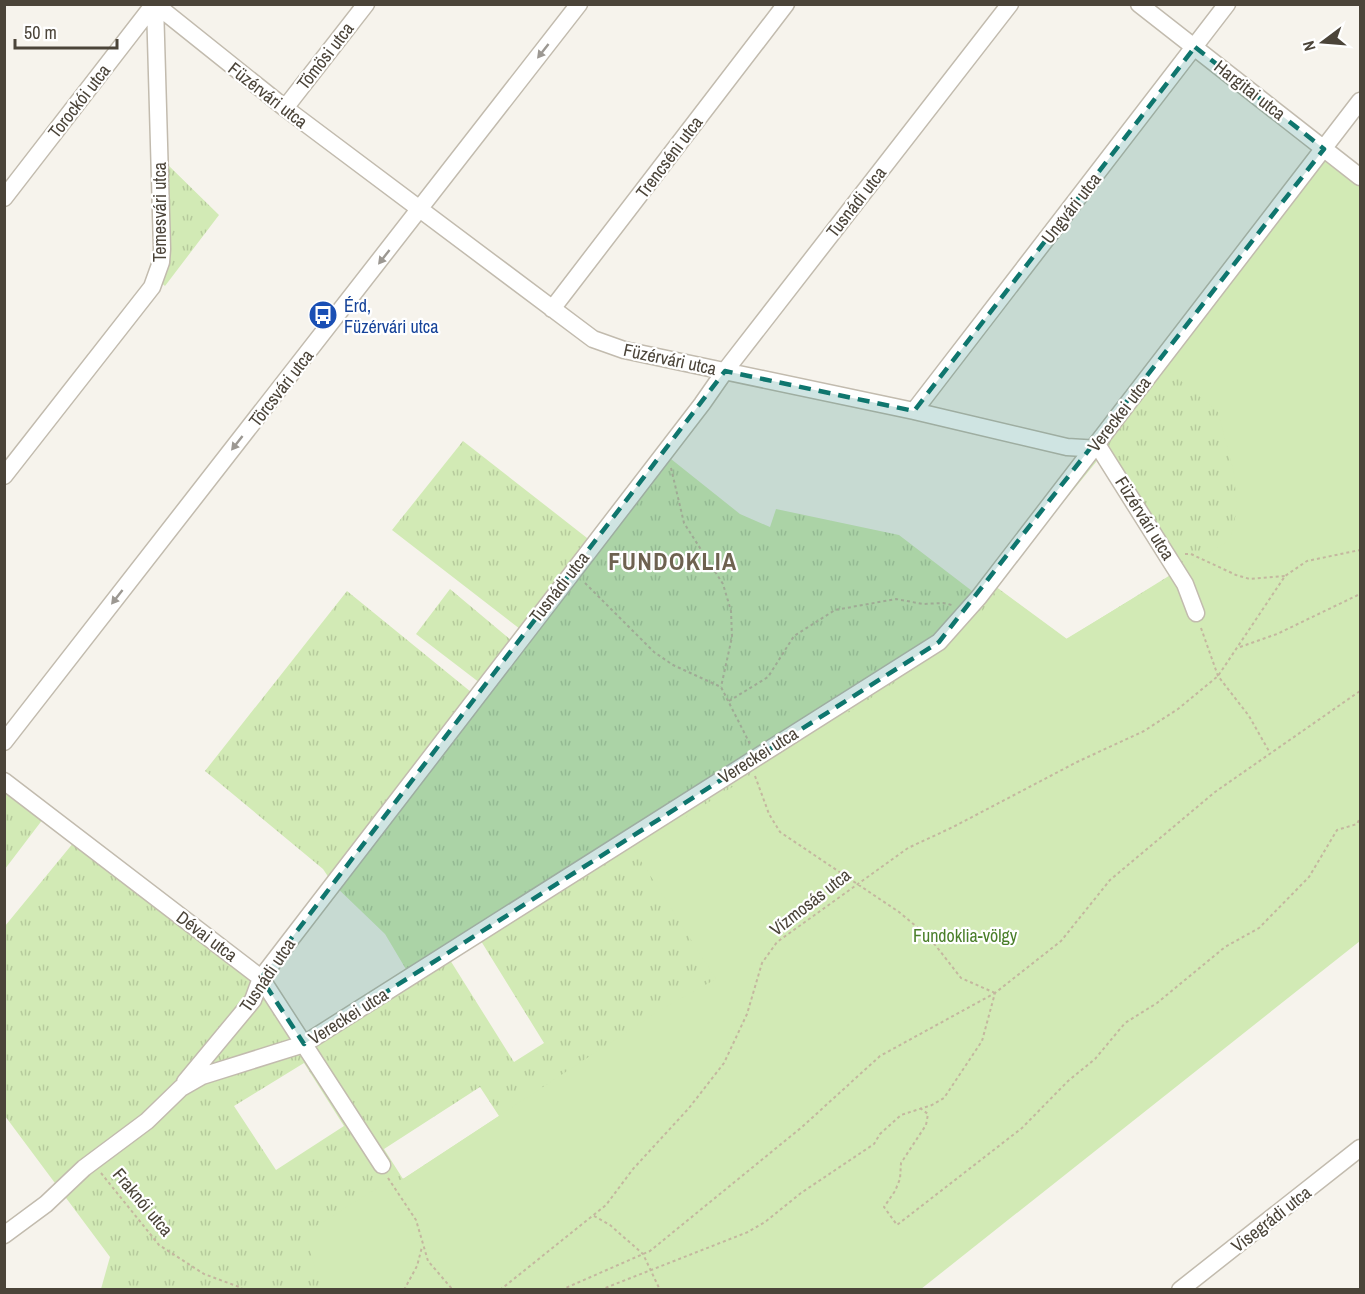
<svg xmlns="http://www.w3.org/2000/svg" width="1365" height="1294" viewBox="0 0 1365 1294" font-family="'Archivo Narrow',sans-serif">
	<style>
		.grass { fill: url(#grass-tufts); fill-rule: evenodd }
		.green { fill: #d2eab5 }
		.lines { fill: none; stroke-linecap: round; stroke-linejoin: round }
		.minor-casing { stroke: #c2bbae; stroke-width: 19 }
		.path { stroke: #c4b79f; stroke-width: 2; stroke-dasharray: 3 3; stroke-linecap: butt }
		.minor { stroke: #fff; stroke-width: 16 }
		.oneway { fill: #9c9892 }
		.marked { fill: #0f766e; fill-opacity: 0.2; stroke: #0f766e; stroke-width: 4.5; stroke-dasharray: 12 8; stroke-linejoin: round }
		.labels { text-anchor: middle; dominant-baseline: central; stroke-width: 4.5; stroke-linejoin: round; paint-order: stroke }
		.street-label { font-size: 18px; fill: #4b4439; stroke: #fff }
		.transit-label { font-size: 18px; fill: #164399; stroke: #fff; text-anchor: start }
		.park-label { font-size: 18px; fill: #4a7f2a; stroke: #fff }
		.district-label { font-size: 24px; font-weight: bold; letter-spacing: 1.5px; fill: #6e6250; stroke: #fff }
	</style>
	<defs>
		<pattern id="grass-tufts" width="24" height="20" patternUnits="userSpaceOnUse" patternTransform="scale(1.5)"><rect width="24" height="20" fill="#d2eab5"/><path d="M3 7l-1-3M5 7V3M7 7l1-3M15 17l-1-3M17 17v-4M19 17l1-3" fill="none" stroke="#b6ca9c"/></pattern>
	</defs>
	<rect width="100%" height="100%" fill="#f6f3ec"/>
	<path class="grass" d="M166,163l53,52 -54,71 -6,-5z
		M1192,337l168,431 -625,521h-634l9,-32 -105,-141v-190l69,-84 177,137 43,64 113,-72 -22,-37 -52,-50 -10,-15 -118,-98 142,-180 124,101 9,-9 -64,-49 34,-45 61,51 9,-11 -128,-99 71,-89 133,104 70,-90 74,59 30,13 6,-18 123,26 77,59 186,-229zM1101,456l71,118 -105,65 -72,-53zM481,941l63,102 -30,19 -64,-102zM304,1063l40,63 -68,44 -42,-64zM480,1087l19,29 -96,63 -19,-30z
		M5,789l38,30 -38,50z"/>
	<path class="green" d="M1324,154l36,29v758l-439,348h-600l-16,-56 77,-48 21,-6 257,-169 56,-31 -82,-129 323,-207 38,-48 -1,-9 72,53 164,-99 7,-31 -3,-36 -16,-61 -56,-47z"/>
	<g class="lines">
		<g class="minor-casing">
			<path id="minor" d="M155,4l130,104 308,231 31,11 290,61 153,36 33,2 85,135 11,29
				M1139,4l221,173
				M285,108l81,-104
				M4,198l150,-194
				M552,309l234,-305
				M914,411l313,-407
				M4,476l148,-189 9,-25 1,-13 -7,-245
				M4,742l575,-738
				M4,781l257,197 121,187
				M185,1082l68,-82 8,-22 441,-574 23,-33 285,-367
				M4,1235l42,-31 38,-36 63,-47 34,-33 21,-12 102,-32 635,-402 40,-45 381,-496
				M1180,1290l180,-142"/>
		</g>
		<path class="path" d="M671,468l13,55 39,61 8,27 1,26 -11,50
			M1185,554h6l45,21 14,4 35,-3
			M585,583l69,69 19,13 48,22 29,57
			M1201,628l17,48 31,40 21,37
			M1240,647l37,-13 83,-40
			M729,701l39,-24 26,-41 41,-26 61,-11 27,5 20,-1 9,2
			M755,776l14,38 11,18 119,80 30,25 32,41 34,15
			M920,1108l8,6 -2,11 -25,38 -1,16 -5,12 -11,16 13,18 125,-97 46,-47 27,-22 30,-36 32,-20 68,-56 34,-19 50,-51 28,-47 20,-6 3,-6
			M101,1173l58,72 45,29 38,14
			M388,1178l28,42 12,41 25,29
			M594,1216l16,9 33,29 17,36
			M404,1290l13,-24 5,-19
			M500,1290l106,-85 27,-36 56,-61 35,-45 23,-49 15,-51 15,-21 131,-94 45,-21 124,-65 67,-31 34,-22 40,-33 67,-100 22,-15 53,-11
			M561,1290l89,-39 152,-124 78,-71 115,-63
			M600,1290l148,-58 17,-10 36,-29 73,-49 6,-10 21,-19 31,-10 12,-7 38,-57 13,-48 66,-52 49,-61 105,-88 145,-101"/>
		<use href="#minor" class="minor"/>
	</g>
	<defs><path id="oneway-solid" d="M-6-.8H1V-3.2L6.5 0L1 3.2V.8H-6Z" transform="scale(1.5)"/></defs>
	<g class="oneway">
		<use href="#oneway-solid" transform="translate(543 51) rotate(128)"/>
		<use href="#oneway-solid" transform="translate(384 257) rotate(128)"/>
		<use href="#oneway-solid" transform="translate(237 443) rotate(128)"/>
		<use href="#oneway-solid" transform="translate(117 597) rotate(128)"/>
	</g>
	<path class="marked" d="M1195,47l129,102 -385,493 -635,402 -43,-66 464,-607 189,40z"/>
	<defs>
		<g id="bus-disc" transform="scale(1.5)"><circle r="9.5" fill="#1a4fb4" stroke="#fff"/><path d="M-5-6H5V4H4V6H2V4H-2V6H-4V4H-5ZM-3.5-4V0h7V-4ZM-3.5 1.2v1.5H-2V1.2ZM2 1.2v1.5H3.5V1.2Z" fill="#fff"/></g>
	</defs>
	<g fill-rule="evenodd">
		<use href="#bus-disc" x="323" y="315"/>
	</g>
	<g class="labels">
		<g class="street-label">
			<text transform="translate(325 56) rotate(-52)">Tömösi utca</text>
			<text transform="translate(1250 90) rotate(38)">Hargitai utca</text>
			<text transform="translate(268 95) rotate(38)">Füzérvári utca</text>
			<text transform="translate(79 101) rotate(-52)">Torockói utca</text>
			<text transform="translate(669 157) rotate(-53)">Trencséni utca</text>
			<text transform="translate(856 202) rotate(-52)">Tusnádi utca</text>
			<text transform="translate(1071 208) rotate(-52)">Ungvári utca</text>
			<text transform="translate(159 212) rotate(-90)">Temesvári utca</text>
			<text transform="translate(670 359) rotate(12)">Füzérvári utca</text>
			<text transform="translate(281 388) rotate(-52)">Törcsvári utca</text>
			<text transform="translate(1119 414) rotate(-52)">Vereckei utca</text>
			<text transform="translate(1145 518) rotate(58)">Füzérvári utca</text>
			<text transform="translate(559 587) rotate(-52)">Tusnádi utca</text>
			<text transform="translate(758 755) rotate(-32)">Vereckei utca</text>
			<text transform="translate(810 902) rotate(-38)">Vízmosás utca</text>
			<text transform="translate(207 936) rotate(37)">Dévai utca</text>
			<text transform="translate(267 975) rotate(-56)">Tusnádi utca</text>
			<text transform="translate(348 1016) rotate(-32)">Vereckei utca</text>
			<text transform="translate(143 1202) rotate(50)">Fraknói utca</text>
			<text transform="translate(1271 1219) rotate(-38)">Visegrádi utca</text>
		</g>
		<g class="transit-label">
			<text x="344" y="305">Érd,<tspan x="344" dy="21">Füzérvári utca</tspan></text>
		</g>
		<g class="park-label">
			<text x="965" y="935">Fundoklia-völgy</text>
		</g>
		<g class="district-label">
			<text x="673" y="561">FUNDOKLIA</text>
		</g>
	</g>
	<rect width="1365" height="1294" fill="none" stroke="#4b4439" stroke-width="12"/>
	<g transform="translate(1323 42) rotate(254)" stroke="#ffffff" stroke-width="4.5" paint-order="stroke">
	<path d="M0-4.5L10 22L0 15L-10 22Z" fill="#4b4439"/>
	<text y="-9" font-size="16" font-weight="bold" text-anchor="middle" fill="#4b4439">N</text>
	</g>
	<path d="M15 39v9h102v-9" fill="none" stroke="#4b4439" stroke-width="3"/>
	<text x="24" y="39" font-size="18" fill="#4b4439" stroke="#ffffff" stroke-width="4.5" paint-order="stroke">50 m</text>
</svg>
